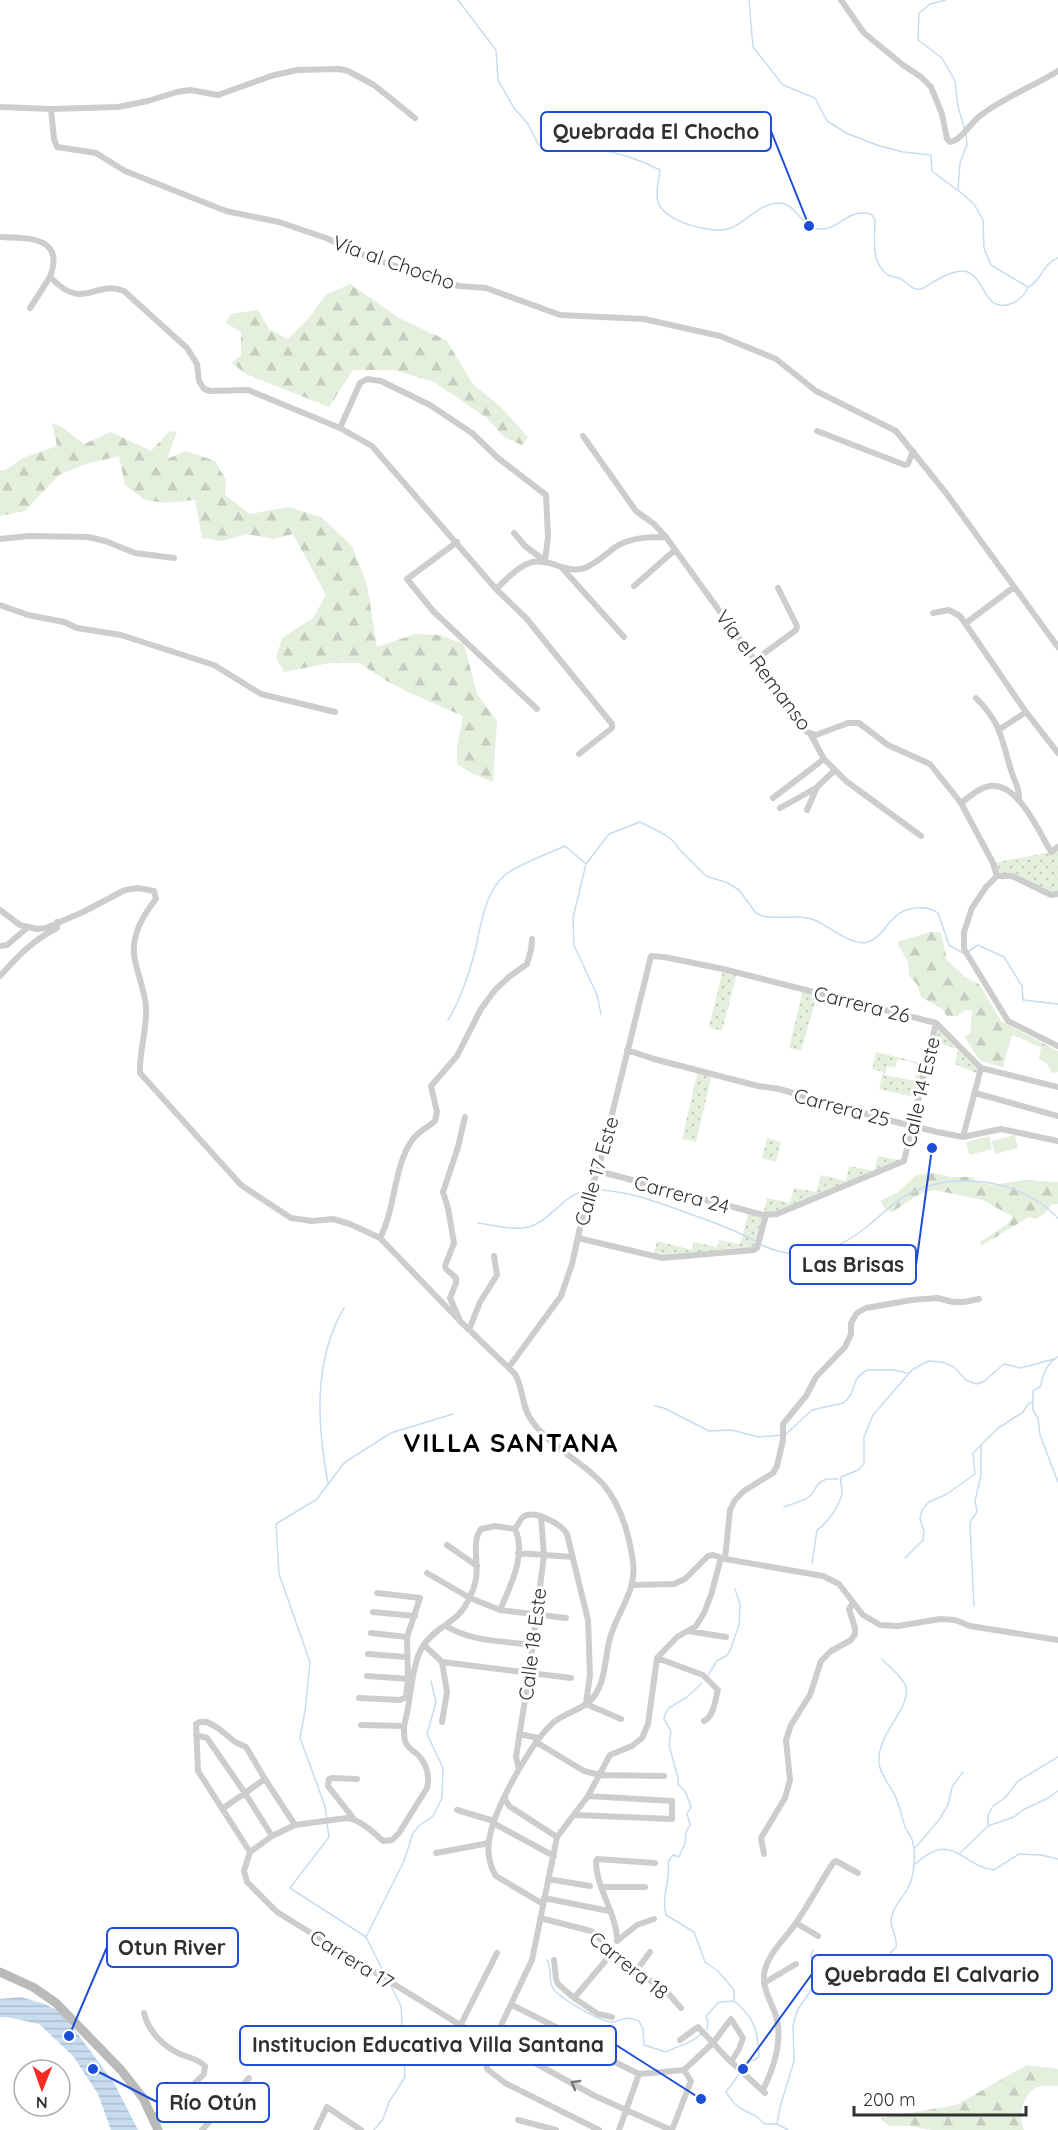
<svg xmlns="http://www.w3.org/2000/svg" width="1058" height="2130" viewBox="0 0 1058 2130" font-family="Quicksand,sans-serif">
	<style>
		.grass { fill: url(#grass-dots); fill-rule: evenodd }
		.forest { fill: url(#forest-firs) }
		.garden { fill: #e5efdd }
		.water { fill: url(#water-rules) }
		.lines { fill: none; stroke-linecap: round; stroke-linejoin: round }
		.stream { stroke: #c8dcf0; stroke-width: 1.5 }
		.street { stroke: #cdcdcd; stroke-width: 6 }
		.secondary { stroke: #bababa; stroke-width: 9 }
		.oneway { stroke: #777 }
		.labels { text-anchor: middle; dominant-baseline: central; stroke-width: 6; stroke-linejoin: round; paint-order: stroke }
		.street-label { font-size: 20px; fill: #303030; stroke: #fff }
		.district-label { font-size: 26px; font-weight: bold; letter-spacing: 1.5px; fill: #000; stroke: #fff }
		.leader { fill: none; stroke: #1d4ed8; stroke-width: 2 }
		.callout-dot { fill: #1d4ed8; stroke: #fff; stroke-width: 2 }
		.callout { fill: #fff; stroke: #1d4ed8; stroke-width: 2 }
		.callout-label { font-size: 21px; text-anchor: middle; font-weight: bold; fill: #303030 }
	</style>
	<defs>
		<pattern id="grass-dots" width="8" height="8" patternUnits="userSpaceOnUse" patternTransform="scale(1.5)"><rect width="8" height="8" fill="#e5efdd"/><path d="M2 2h.1M6 6h.1" fill="none" stroke="#c5cdbe" stroke-width="1.8" stroke-linecap="round"/></pattern>
		<pattern id="forest-firs" width="22" height="20" patternUnits="userSpaceOnUse" patternTransform="scale(1.5)"><rect width="22" height="20" fill="#e5efdd"/><path d="M5 1l3.5 6h-7zM16 11l3.5 6h-7z" fill="#c5cdbe"/></pattern>
		<pattern id="water-rules" width="6" height="5" patternUnits="userSpaceOnUse" patternTransform="scale(1.5)"><rect width="6" height="5" fill="#c8dcf0"/><path d="M0 2.5h6" fill="none" stroke="#acbdce"/></pattern>
	</defs>
	<rect width="100%" height="100%" fill="#fff"/>
	<path class="grass" d="M1058,847v47l-7,1 -39,-19h-15l-4,-13 58,-11z
		M723,969l14,4 -15,58 -13,-4z
		M803,989l15,4 -17,58 -12,-3z
		M936,1023l45,45 -3,6 -23,-10 3,-15 -27,-8z
		M876,1052l50,12 -8,34 -39,-9 4,-17 -11,-3zM897,1060l12,1 9,4 -4,16 -29,-6 2,-9 8,2z
		M698,1070l14,4 -16,68 -14,-3z
		M767,1138l14,4 -5,20 -14,-4z
		M878,1156l26,5 -138,54 -9,33 -104,8 4,-15 35,9 2,-8 23,5 2,-7 21,4 9,-33 14,4 4,-17 23,5 4,-15 22,4 5,-17 25,6 3,-15 25,5z"/>
	<path class="forest" d="M350,284l51,35 45,21 27,44 29,24 26,29 -6,8 -18,-8 -17,-19 -53,-36 -40,-12h-41l-24,37 -83,-33 -14,-11 9,-8v-23l-15,-9 5,-9 27,-4 11,19 19,10 20,-20 18,-24z
		M52,423l10,4 22,17 27,-12 40,19 19,-20 7,1 -10,27 19,-8 29,10 11,19 -1,15 25,19 38,-7 33,10 31,29 15,39 10,62 38,-13 25,1 24,9 13,50 20,27 -4,61 -22,-9 -14,-9v-16l6,-32 -53,-23 -23,-12 -28,-18h-29l-46,9 -8,-14 6,-20 31,-20 13,-23 -33,-61 -19,5 -27,-5 -25,7 -20,-3 -7,-38 -29,3 -21,-3 -20,-15 -6,-29 -33,8 -27,11 -34,36 -25,5v-46h5l20,-13 32,-11z
		M930,932h11l6,28 18,17 14,7 22,37 57,30v21l-6,1 -5,-9 -8,-5 2,-12c-11,-3 -18,-9 -29,-12l-9,32 -23,-6 -16,-25 6,-2 2,-23 -6,-1 -9,6h-10l-5,-7 -21,-12 -4,-13 -8,-9 -1,-13 -11,-20z
		M935,1173l16,4h22l4,5 15,3 33,-5 33,2v22h-6l-7,9 -9,6 -7,-2 -48,29 -1,-4 26,-17 7,-8 -30,-17 -49,-10 -14,4 -28,18 -7,-3 -5,-8 18,-9 18,-17z
		M1027,2065l31,4v17c-6,0 -14,-1 -20,1 -16,7 -20,30 -14,43h-93l-21,-4h-21l-8,-8 75,-13z"/>
	<path class="garden" d="M1015,1135l3,13 -23,6 -3,-13z
		M989,1136l3,13 -23,6 -3,-13z"/>
	<path class="water" d="M21,1997l24,7 15,8 17,21 37,50 24,47h-27l-13,-36 -25,-38 -34,-32 -32,-7h-7v-18z"/>
	<g class="lines">
		<path class="stream" d="M458,0l38,50 2,30 16,28 14,16 10,20c12,8 40,3 55,5 24,3 46,10 67,21 -1,10 -5,22 -2,32 6,20 55,33 73,26 17,-7 27,-24 48,-25 18,0 22,26 41,26 19,1 27,-21 51,-15l4,5c0,19 -5,44 13,56 4,2 9,2 13,4 7,4 11,12 20,10 5,-1 8,-5 12,-7 7,-4 22,-12 31,-11 23,4 18,45 49,32 8,-4 12,-8 15,-16 13,-5 15,-24 30,-29
			M749,0l4,47 30,38 32,13 12,23 21,13 32,12 23,6 28,3 1,16 25,19
			M946,0l-16,4 -11,9 -1,27 24,18 13,23 3,26 7,23
			M966,134l1,10 -7,19 -2,27 16,14 9,16 1,28 7,17 37,22
			M967,952l11,-7 26,12 18,29 1,14 35,4
			M601,1014l-4,-19 -23,-50 -1,-27 13,-54 23,-30 31,-12c13,7 33,14 39,27l27,27 22,7 11,7 17,23 6,3c19,4 36,-3 55,5 12,6 37,26 51,21 20,-7 19,-31 48,-34 9,-1 15,0 22,5l11,32 14,8
			M448,1020c13,-20 26,-60 30,-83 5,-23 9,-47 28,-63 14,-10 43,-21 59,-28l20,17
			M592,1190c31,-1 62,11 90,21 27,10 48,16 73,30
			M478,1223c16,2 35,8 51,4 23,-7 34,-33 59,-37
			M759,1244c42,20 76,9 110,-19 12,-10 23,-21 36,-29 48,-27 115,-17 153,22
			M1033,1402v8l5,8 2,17 18,47
			M655,1406l9,2 45,23 22,-1 28,7 23,-2
			M786,1434l26,-24 31,-7c15,-10 5,-22 24,-33h26l14,3
			M328,1483c-11,-58 -15,-122 16,-175
			M784,1507l22,-8 6,-5 6,-10 8,-5h12
			M905,1558l18,-18 1,-9 -4,-12 2,-9 7,-8 18,-8 28,-20 -2,-21 24,-24 26,-17 5,-8 5,-2v-11l8,-5c1,-11 7,-24 17,-29
			M812,1564l5,-34c10,-6 24,-26 25,-38 0,-6 -2,-9 -1,-15l17,-7 6,-6v-27l9,-22 39,-45 16,-9 14,1 12,5 12,13 10,4 7,-2 21,-18 17,4 33,-9
			M974,1606l-4,-81 1,-5 6,-8 -2,-11 6,-26v-29
			M708,1675l9,-14 9,-5 4,-5 9,-26 1,-21 -5,-15
			M702,1683l-15,14 -18,11 -4,6 -1,5 7,12 -2,14 9,33v6l8,9 5,14 -4,7 3,11 -4,7 -1,11 -6,14 -6,-2 -5,7c3,19 -7,33 -2,53l28,17 11,30 13,9 16,19v11
			M327,1820l-2,-14 -25,-68 5,-27 5,-49 -31,-88 -3,-50 41,-25 27,-36 28,-18 19,-12 62,-19
			M327,1824l2,13 -39,51 76,49 20,40
			M988,1826v-11l5,-9 12,-8 13,-17 40,-24
			M915,1848l24,-28 9,-15 4,-18 11,-15
			M960,1853l28,-27 26,-9 9,-7 25,-12 10,-7
			M913,1866c40,-38 47,0 81,4l25,-16 22,1 17,4
			M366,1937l38,-76 9,-28 7,-8 13,-9 9,-18 1,-30 -16,-34 9,-32 -5,-21
			M813,1950l-2,6 6,25
			M547,1960c6,10 0,23 8,31 9,9 45,31 57,31 11,0 10,-8 27,-1l4,8 1,16 22,7c11,-6 26,-8 35,-18
			M707,2030l1,-8 -2,-6 13,-14 15,-1c21,17 24,30 25,56l-5,3h-5l-6,9
			M740,2073l-14,19 7,10 7,6 17,9 8,7h12l11,6
			M777,2124l3,-17 14,-46 -1,-36 5,-16 19,-27 26,-9h6l13,14 11,-1 11,-14 1,-13 11,-12c2,-10 -5,-17 -5,-27 1,-12 11,-21 17,-32 6,-11 8,-32 5,-45 -1,-6 -5,-10 -8,-16 -4,-12 -5,-23 -12,-35 -5,-9 -12,-17 -14,-28 -3,-30 32,-55 27,-77 -3,-10 -17,-20 -24,-28
			M374,2130l9,-11 6,-17 16,-25 -4,-71 -10,-20"/>
		<path class="street" d="M841,0l23,33 39,32 18,12 10,10 11,27 5,25 3,3c11,-1 20,-19 31,-27 24,-18 51,-28 77,-44
			M0,107l51,2 67,-2 30,-6 29,-9 13,-2 28,5 53,-19 26,-6 42,-1 9,2 26,14 41,33
			M51,109l3,30 3,8 39,6 29,18 101,40 53,11 47,16 42,19 67,22 24,7 27,2 74,27 84,4 76,17 56,23 40,32 80,40 50,62 112,154
			M0,237c30,1 65,0 50,40 35,36 43,2 74,14l63,57 10,16 2,17 5,8 7,2 37,-1 92,38 32,18 124,143 30,29 86,106v4l-33,26
			M30,308l20,-31
			M340,428l20,-45 7,-4 14,2 49,24 42,28 26,25 48,37 2,42 -3,24 -20,-15 -11,-13
			M817,431l88,34 3,-1 5,-13
			M583,436l53,75 18,13 12,13 141,195 9,3 32,-12h11l29,22 42,19 31,39 32,60 4,13
			M0,539l29,-3 59,1 17,4 30,12 39,5
			M457,542l-50,37 26,32 104,98
			M563,569l61,68
			M634,586l41,-36
			M496,589c11,-10 23,-24 37,-27 18,-4 35,14 54,5 11,-5 20,-14 30,-21 16,-9 32,-9 49,-9
			M0,605l28,10 36,7 13,6 44,7 93,30 47,29 74,18
			M933,613l16,-3 11,6 66,96 32,41
			M966,623l48,-36
			M755,660l41,-30 1,-4 -19,-38
			M976,698c27,27 25,42 36,75 3,10 8,16 7,27
			M1000,729l26,-17
			M811,735l13,24 22,22 75,55
			M773,798l51,-39
			M961,803c9,-6 18,-16 29,-17 28,-4 49,46 61,66l7,-5
			M780,808l36,-20
			M807,810l10,-23 18,-17
			M1058,894l-7,1 -39,-19h-15l-11,11 -14,21 -8,24v17l44,72 50,25
			M0,910l20,15 17,4 9,-1 37,-16 42,-22 13,-2 16,3 2,8c-12,15 -24,35 -22,55 2,18 11,35 12,54 1,22 -7,44 -6,65l101,112 50,33 21,3 21,-2 17,5 30,14 80,83 55,53c9,15 6,33 17,47 20,28 49,39 71,63 16,19 25,47 29,71 2,10 2,22 -1,32 -5,17 -16,33 -21,51 -5,18 -4,40 -15,57 -9,14 -29,17 -41,27 -23,20 -61,88 -65,119 -2,11 1,26 7,35l47,28
			M0,946l7,-1 20,-17
			M0,976c18,-20 33,-36 57,-48v-6
			M627,1050l27,9 104,27 21,3 105,30 53,13 26,5 38,-8 57,12
			M975,1093l83,23
			M963,1137l18,-69
			M598,1171l165,44 14,-1 127,-53 32,-138
			M380,1238c16,-30 13,-72 33,-99 6,-8 15,-12 22,-18l2,-9 -6,-26 26,-30 24,-47 14,-19 15,-14 17,-12 4,-14 1,-11
			M578,1238l84,20 92,-8 3,-2 9,-33
			M459,1318l-9,-20 6,-15v-5l-10,-9 -1,-3 9,-23 -6,-35 -5,-16 15,-45 7,-30
			M469,1330l11,-28 17,-27 -3,-19
			M509,1367l52,-71 11,-32 15,-68 11,-25 53,-215 13,1 59,12 213,54 45,45 77,19
			M447,1545l30,21
			M518,1553l54,4
			M725,1559l5,-49 5,-10 9,-9 29,-18 4,-7 6,-26v-16l23,-28 10,-19 29,-30 6,-13v-11l6,-10 9,-5 46,-8 25,-2 16,4h11l15,-3
			M427,1573l43,25 30,12 66,8
			M632,1585l42,-1 11,-5 23,-23 5,-1 12,4 98,17 16,8 24,31 17,10 18,1 42,-7 15,1 15,6 88,14
			M500,1610c10,-23 27,-56 15,-81 2,-3 5,-9 8,-12 11,-8 38,7 44,17l21,86 2,55 -4,28
			M373,1612l42,4
			M446,1626c25,16 58,15 87,19
			M688,1631l38,6
			M371,1633l36,4
			M424,1645l18,17 5,30 -5,30
			M368,1654l38,3
			M657,1658l46,17 15,15c-3,10 -4,26 -14,31
			M442,1662l129,16
			M367,1676l43,3
			M359,1698l41,2 6,-3 2,-18 -1,-42 13,-39 -43,-5
			M586,1704l35,15
			M361,1725l43,1
			M519,1734l19,4
			M196,1735l11,3 38,55 27,43
			M536,1742l48,29 16,4 64,1
			M519,1769l-3,-12 13,-83 15,-119 -3,-38
			M505,1799l4,7 48,31
			M222,1809l43,-30
			M457,1810l37,11
			M575,1815l97,4v-18l-84,-5
			M354,1819l-26,-33 1,-7 3,-1 25,1
			M493,1823l61,33
			M250,1852l-52,-81 -2,-47 4,-2h7l11,6 17,14 11,5 19,32 30,46
			M436,1853l53,-10
			M764,1854l-3,-16 24,-40 5,-18 -4,-40 5,-15 19,-30 11,-34 10,-10 20,-11 4,-6v-6l-6,-19 4,-6
			M548,1879l42,7
			M601,1887h44
			M544,1898l65,13
			M540,1918l51,13 45,40 30,20 15,17
			M796,1923l22,13
			M617,1941c0,-28 -21,-52 -21,-80l1,-2 58,4
			M617,1941l20,-16 17,-6
			M554,1960l2,19 2,5 16,14 24,16 14,3
			M636,1971l14,-19
			M764,1983l32,-19
			M574,1998l39,-46
			M512,2005l78,39 23,17 26,13 45,-4
			M144,2013c4,18 19,33 36,41 10,4 18,5 25,12l-1,8 -33,33 -19,10
			M460,2026l37,-73
			M493,2040l102,56 76,34
			M680,2040l18,-13 30,32 37,34
			M491,2044l-214,-132 -30,-30 -3,-11 6,-19 22,-16 23,-11 52,-7c14,2 26,14 36,23l9,-1 7,-7 28,-45c3,-11 0,-23 -8,-32 -5,-5 -12,-8 -14,-15 -1,-4 -1,-10 -1,-15 7,-23 7,-62 19,-80 14,-22 37,-22 47,-50 3,-5 5,-12 6,-17 3,-16 -5,-37 5,-50l14,-3 20,3
			M684,2070l29,-27 18,-24 12,19 -4,11 -8,13
			M763,2090c11,-23 21,-51 12,-77 -5,-13 -12,-24 -11,-39 3,-20 21,-35 32,-51 13,-19 24,-40 37,-60l3,-2 22,12
			M518,2120l38,10
			M202,2130l47,-52
			M316,2130l11,-23 34,23
			M599,2130l-94,-47 -18,-14 -1,-12 46,-97 25,-123 31,-41 22,-41 22,-9 10,-8 6,-14 9,-66 20,-21 19,-11 8,-13 7,-18 10,-37
			M619,2130l20,-56
			M672,2130l19,-49 -7,-11"/>
		<path class="secondary" d="M0,1972l33,15 23,16 65,67 22,28 15,32"/>
	</g>
	<defs><path id="oneway-chevron" d="M-2-3.5L2.5 0L-2 3.5" fill="none" stroke-width="1.6" stroke-linecap="round" stroke-linejoin="round" transform="scale(1.5)"/></defs>
	<use class="oneway" href="#oneway-chevron" transform="translate(575 2084) rotate(-150)"/>
	<g class="labels">
		<g class="street-label">
			<text transform="translate(394 262) rotate(19)">Vía al Chocho</text>
			<text transform="translate(764 670) rotate(53)">Vía el Remanso</text>
			<text transform="translate(862 1004) rotate(14)">Carrera 26</text>
			<text transform="translate(920 1092) rotate(-77)">Calle 14 Este</text>
			<text transform="translate(842 1107) rotate(15)">Carrera 25</text>
			<text transform="translate(596 1171) rotate(-74)">Calle 17 Este</text>
			<text transform="translate(682 1194) rotate(15)">Carrera 24</text>
			<text transform="translate(532 1644) rotate(-83)">Calle 18 Este</text>
			<text transform="translate(352 1959) rotate(32)">Carrera 17</text>
			<text transform="translate(629 1965) rotate(39)">Carrera 18</text>
		</g>
		<g class="district-label">
			<text x="511" y="1442">VILLA SANTANA</text>
		</g>
	</g>
	<path class="leader" d="M809 226L771 131M932 1148L916 1265M69 2036L107 1947M743 2069L812 1974M701 2099L616 2045M93 2069L157 2102"/>
	<g class="callout-dot">
		<circle cx="809" cy="226" r="6"/>
		<circle cx="932" cy="1148" r="6"/>
		<circle cx="69" cy="2036" r="6"/>
		<circle cx="743" cy="2069" r="6"/>
		<circle cx="701" cy="2099" r="6"/>
		<circle cx="93" cy="2069" r="6"/>
	</g>
	<g class="callout">
		<rect x="541" y="112" width="230" height="39" rx="6"/>
		<rect x="790" y="1245" width="126" height="39" rx="6"/>
		<rect x="107" y="1928" width="131" height="39" rx="6"/>
		<rect x="812" y="1955" width="240" height="39" rx="6"/>
		<rect x="240" y="2026" width="376" height="39" rx="6"/>
		<rect x="157" y="2083" width="112" height="39" rx="6"/>
	</g>
	<g class="callout-label">
		<text x="656" y="139">Quebrada El Chocho</text>
		<text x="853" y="1272">Las Brisas</text>
		<text x="172" y="1955">Otun River</text>
		<text x="932" y="1982">Quebrada El Calvario</text>
		<text x="428" y="2052">Institucion Educativa Villa Santana</text>
		<text x="213" y="2110">Río Otún</text>
	</g>
	<g transform="translate(42 2088) rotate(181)"><circle r="28" fill="#ffffff" stroke="#acacac" stroke-width="1.5"/>
	<path d="M0-4.5L10 22L0 15L-10 22Z" fill="#f72a23"/>
	<text y="-9" font-size="16" font-weight="bold" text-anchor="middle" fill="#303030">N</text>
	</g>
	<path d="M854 2106v9h172v-9" fill="none" stroke="#303030" stroke-width="3"/>
	<text x="863" y="2106" font-size="18" fill="#303030" stroke="#ffffff" stroke-width="4.5" paint-order="stroke">200 m</text>
</svg>
